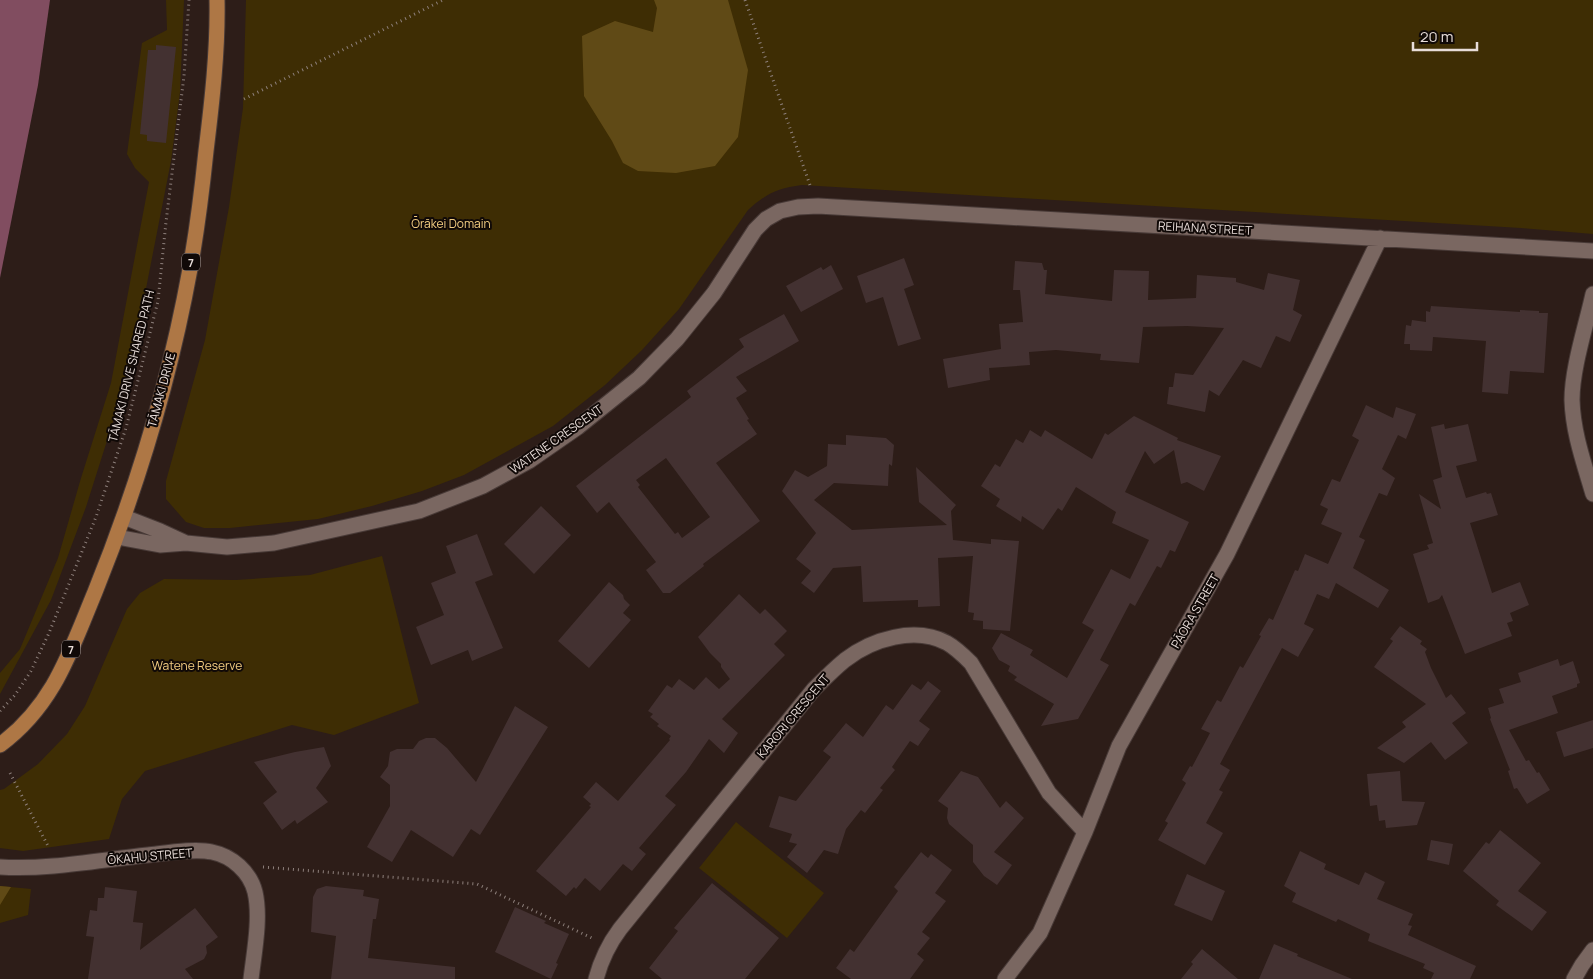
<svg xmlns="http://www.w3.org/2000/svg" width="1593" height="979" viewBox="0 0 1593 979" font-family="Manrope,sans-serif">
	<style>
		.green { fill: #3e2d04 }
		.forest { fill: #604a16 }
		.water { fill: #814d60 }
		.building { fill: #433131; fill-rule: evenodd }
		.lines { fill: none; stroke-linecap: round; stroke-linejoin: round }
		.minor-casing { stroke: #483a37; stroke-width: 17 }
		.major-casing { stroke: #483a37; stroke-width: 17 }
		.path { stroke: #8e807c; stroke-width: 3; stroke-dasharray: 1 4; stroke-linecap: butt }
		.minor { stroke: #7a6761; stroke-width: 15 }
		.major { stroke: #ae7745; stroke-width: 15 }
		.labels { text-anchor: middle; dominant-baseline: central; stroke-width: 4; stroke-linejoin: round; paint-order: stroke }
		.shield { fill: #100907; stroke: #a79d9a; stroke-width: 1 }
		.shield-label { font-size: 11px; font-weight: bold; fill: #e8ddd9 }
		.park-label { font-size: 12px; fill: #f3cd81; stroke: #100907 }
		.street-label { font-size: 12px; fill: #e8ddd9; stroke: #100907 }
	</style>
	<rect width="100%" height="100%" fill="#2d1d18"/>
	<path class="green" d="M166,0h18l-4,92 -9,69 -40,204 -45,142 -35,93 -51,94v-21l20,-24 38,-91 23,-80 30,-95 38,-201 -14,-14 -8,-14 15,-111 25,-13z
		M246,0h1347v234l-72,-6 -719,-43c-25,3 -36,9 -54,25l-69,99 -37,41 -37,35 -52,41 -89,49 -42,16 -50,15 -54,13 -88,9h-26l-18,-6 -20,-23v-18l39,-141 24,-133 14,-99z
		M382,556l37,147 -85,32 -42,-10 -147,46 -23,28 -13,40 -86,12 -23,-3v-58l4,-1 34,-25 29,-30 18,-28 42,-97 13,-16 24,-14 72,1 74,-5z
		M736,822l88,71 -37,45 -88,-70z
		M0,886l31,3 -3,26 -28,8z"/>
	<path class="forest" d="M654,0h74l20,70 -10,67 -23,29 -39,7 -38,-2 -15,-8 -11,-22 -28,-45 -2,-60 33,-15 38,11 4,-24z
		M0,886l11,1 -11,18z"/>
	<path class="water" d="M0,0h50l-12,85 -38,193z"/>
	<path class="building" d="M156,45l20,2 -10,96 -19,-2v-6l-7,-1 8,-84h8z
		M904,258l10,27 -10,4 17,50 -23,7 -15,-49 -17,6 -9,-27z
		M1015,261l27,2 2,7h3l-2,24 67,7 2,-31 35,1 -1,29 48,-2 1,-23 39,3v4l28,8 4,-17 32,7 -7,30 9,5 -12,27 -14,-6 -15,32 -18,-8 -24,36 -10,-6 -4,22 -38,-8 2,-17h4l2,-14 18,2 31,-47 -37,-2 -44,1 -4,36 -39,-3 1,-6 -45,-4 -27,2 1,13 -41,3 1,12 -42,8 -5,-29 58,-10 -2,-25 24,-2 -3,-32h-7z
		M831,265l12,24 -42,23 -15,-26 35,-19 2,3z
		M1431,306l89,6v-2l19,1v2h9l-4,60 -34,-2 -2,23 -26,-2 4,-51 -53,-4 -1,14 -22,-1v-6h-6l2,-19 5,1 1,-6 14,2v-11l4,1z
		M784,314l15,27 -63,36 11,14 -11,7 13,21 -2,1 10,14 -41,29 44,58 -57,43 1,2 -34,27h-7l-17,-23 10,-8 -47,-60 -12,11 -21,-27 115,-89 -4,-6 57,-44 -5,-8zM666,458l44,59 -28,21 -4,-6 -3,2 -37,-47 2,-2 -4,-5z
		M1366,405l27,13 3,-11 20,7 -10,25 -8,-4 -16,34 13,9 -8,18 -8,-3 -20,44 6,3 -12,28 36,22 -11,18 -42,-25 -7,16 -12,-5 -13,30 10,5 -16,28 -16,-9 -62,116 10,6 -11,20 4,2 -17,31 17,10 -18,32 -47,-25 10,-17 -3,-2 21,-38 -4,-3 8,-14 2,1 18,-34 -9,-4 16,-29 4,2 19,-36 3,2 18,-32 -2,-1 10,-17 4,2 22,-50 3,1 7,-17 23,10 14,-31 -21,-9 7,-15 -8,-4 12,-26 8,3 19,-42 -7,-4z
		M1134,416l44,22 -1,2 44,16 -17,35 -17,-9 -6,2 -7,-34 -20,14 -9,-13 -20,41 64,30 -14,30 -5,-2 -9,18 -4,-2 -22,40 -5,-3 -30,57 9,5 -31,54 -37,7 13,-22 -40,-24 3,-3 -9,-6 2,-5 -11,-6 -7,-12 9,-15 32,17 -3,5 37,23 27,-48 -12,-7 29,-54 19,10 19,-39 -37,-17 4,-11 -40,-25 -14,24 -4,-3 -15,22 -21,-14 -1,6 -25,-16 4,-7 -19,-13 14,-22 5,3 16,-28 7,4 7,-13 11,7 4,-7 47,29 13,-26 3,2z
		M1444,424l1,5 23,-5 9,37 -21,5 10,32 20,-6 1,2 4,-1 7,22 -28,8 22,70 28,-11 9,23 -19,8 3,8 -6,2 5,13 -47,18 -23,-59 -3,4 -11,4 -15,-49 16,-5 -2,-4 6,-2 -14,-49 22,15 -8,-29 9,-3 -11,-50z
		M846,435l40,3 8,7 -2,21 -3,-2 -1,22 -54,-3 -20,17 38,30 95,-5 -28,-23 -3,-35 40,38 -5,6 2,29 38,4v-5l28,2 -9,90 -27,-2v-8l-10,-1 1,-7 -6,-1 5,-56 -35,2 2,48 -22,1v-7l-55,2 -2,-36 -28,2 -19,25 -13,-10 10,-12 -15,-12 20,-26 -34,-42 13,-21 13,7 19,-11 1,-22 18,1z
		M541,506l30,29 -37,39 -30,-30z
		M477,534l16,41 -18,7 28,66 -31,13 -4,-11 -37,15 -15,-38 28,-12 -13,-32 25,-10 -10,-27z
		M609,582l14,13 1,4 6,6 -7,8 8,7 -42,48 -31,-27z
		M739,594l21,20 5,-5 22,22 -13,13 11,11 -63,64 16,14 -14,20 -15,-14 -23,33 -21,24 11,9 -37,43 7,6 -14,17 -9,-7 -23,27 -15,-13 -9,11 -2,-2 -8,9 -30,-25 55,-64 -2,-1 2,-2 -8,-7 13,-15 22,19 52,-61 -1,-1 2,-3 -14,-10 2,-2 -9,-7 3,-3 -5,-3 19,-26 5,3 7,-9 15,11 12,-13 13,12 11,-10 -9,-12v-3l-11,-11 -12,-16z
		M1400,626l22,15 -2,3 7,5 -2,3 6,16 15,30 5,-4 15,19 -14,10 16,20 -23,17 -14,-18 -27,21 -27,-15 29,-21 -4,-5 24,-18 -52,-37 19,-26 -3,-2z
		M1558,659l2,7 13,-5 7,22 -3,1v3l-25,9 6,17 -49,17 17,31 3,-1 8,13 2,-1 11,18 -23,14 -10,-16 -3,1 -6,-18 2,-1 -20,-51 1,-1 -3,-10 16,-5 -5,-14 22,-7 -3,-9z
		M928,681l13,10 -22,30 11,8 -12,17 -8,-5 -18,26 3,3 -15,18 3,2 -18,23 -4,-3 -15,19 -8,25 -14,-4 -17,23 -20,-16 10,-13 -8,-2 3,-8 -23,-7 10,-31 17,5 35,-44 -8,-6 23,-28 17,14 23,-32 7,5 19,-26 9,6z
		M515,706l33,21 -68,108 -9,-6 -18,28 -42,-27 -19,32 -25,-15 23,-41v-21l-10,-8 8,-11 2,-14 7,-3h16l6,-8 7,-3h9l12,10 29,34z
		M1593,720v28l-29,9 -8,-25z
		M324,747l7,19 -15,22 12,14 -31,22 -2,-4 -13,10 -19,-27 14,-11 -23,-30 41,-10z
		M961,771l17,6 22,31 6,-7 18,17 -30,34 18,13 -15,20 -13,-9 -11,-14v-17l-24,-21 -2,-6 1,-10 -10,-7z
		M1400,771l2,30 23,1 -8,23 -31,3 -1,-8 -6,1 -2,-16 -7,1 -3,-32z
		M1500,830l41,33 -23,28 29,21 -15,19 -36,-26 3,-4 -36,-30 23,-29 3,2z
		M1431,840l22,4 -4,21 -22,-5z
		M1300,851l26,13 -2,5 35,16 6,-13 20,10 -8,17 36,15 -5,11 4,1 -4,9 68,31 -6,13h-39l3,-6 -11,-5 2,-4 -57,-23 2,-7 -32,-15 -2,3 -44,-20 4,-9 -12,-7z
		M921,852l7,6 3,-4 21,16 -17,23 11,8 -24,31 8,6 -13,16 7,6 -14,19h-59l-15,-11 14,-19 4,3 44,-61 -4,-4z
		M1187,874l38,17 -13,30 -38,-16z
		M712,883l67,55 -34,41h-83l-13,-11 29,-37 -4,-3z
		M326,886l38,4 -1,6 16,3 -3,20h-3l-5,39 87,9v12h-124l5,-43 -25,-4 2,-35 4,-8z
		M105,887l32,4 -4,31 10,1 -3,27 55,-42 23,29 -12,9 1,7 -3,6 -19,10 8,10h-105l6,-42 -8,-1 4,-26 7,1 1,-13h6z
		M515,907l31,14 -2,2 25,11 -13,29 2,1 -7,15 -56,-27z
		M1274,944l24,10 -1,2 55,23h-93z
		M1202,949l36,30h-57l12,-15 -2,-2z"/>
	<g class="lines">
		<g class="minor-casing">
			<path id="minor" d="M1593,294c-7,32 -21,74 -21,106 1,33 12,63 21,94
				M124,517l36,14 26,12
				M117,537l43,8 26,-2 41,4 47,-4 145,-32 64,-25 46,-25 49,-34 61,-49 38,-39 37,-46 41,-63 11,-11 14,-8 18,-4 20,-1 775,45
				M0,867c49,3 99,-7 148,-12 18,-2 47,-7 64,-3 20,4 38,20 43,40 6,26 -1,61 -4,87
				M596,979c5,-19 12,-34 24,-50l194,-240c10,-10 20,-20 31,-29 27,-21 70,-34 102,-17 9,5 17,13 24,20l78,130 36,39
				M1005,979l35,-46 45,-101 34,-86 108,-192 153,-316
				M1574,979l8,-14 11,-15"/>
		</g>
		<g class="major-casing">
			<path id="major" d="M0,745c54,-40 70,-93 95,-153 42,-104 75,-213 95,-323 7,-39 12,-79 16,-118 6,-49 12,-102 11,-151"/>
		</g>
		<path class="path" d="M745,0l66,188
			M244,99l199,-99
			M0,711l15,-16 16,-24 18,-38 47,-116 30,-89 32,-127 8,-79 18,-146 5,-76
			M10,773l39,75
			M263,867l214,17 117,55"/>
		<use href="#minor" class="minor"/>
		<use href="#major" class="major"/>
	</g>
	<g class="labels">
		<g class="shield">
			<rect x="182" y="253.5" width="18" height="17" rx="4"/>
			<rect x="62" y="640.5" width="18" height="17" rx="4"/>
		</g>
		<g class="shield-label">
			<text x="191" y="262">7</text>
			<text x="71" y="649">7</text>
		</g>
		<g class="park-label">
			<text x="451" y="223">Ōrākei Domain</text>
			<text x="197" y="665">Watene Reserve</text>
		</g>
		<g class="street-label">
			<text transform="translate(1205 228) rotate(3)">REIHANA STREET</text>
			<text transform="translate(131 366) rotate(-76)">TĀMAKI DRIVE SHARED PATH</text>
			<text transform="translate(161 390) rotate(-75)">TĀMAKI DRIVE</text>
			<text transform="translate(556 439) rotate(-35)">WATENE CRESCENT</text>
			<text transform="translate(1195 611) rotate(-60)">PĀORA STREET</text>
			<text transform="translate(793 716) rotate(-50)">KARORI CRESCENT</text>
			<text transform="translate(150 856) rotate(-5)">ŌKAHU STREET</text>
		</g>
	</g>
	<path d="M1413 42v8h64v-8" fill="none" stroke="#e8ddd9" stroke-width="2.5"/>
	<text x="1420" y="42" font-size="15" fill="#e8ddd9" stroke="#100907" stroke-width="4" paint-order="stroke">20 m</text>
</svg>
